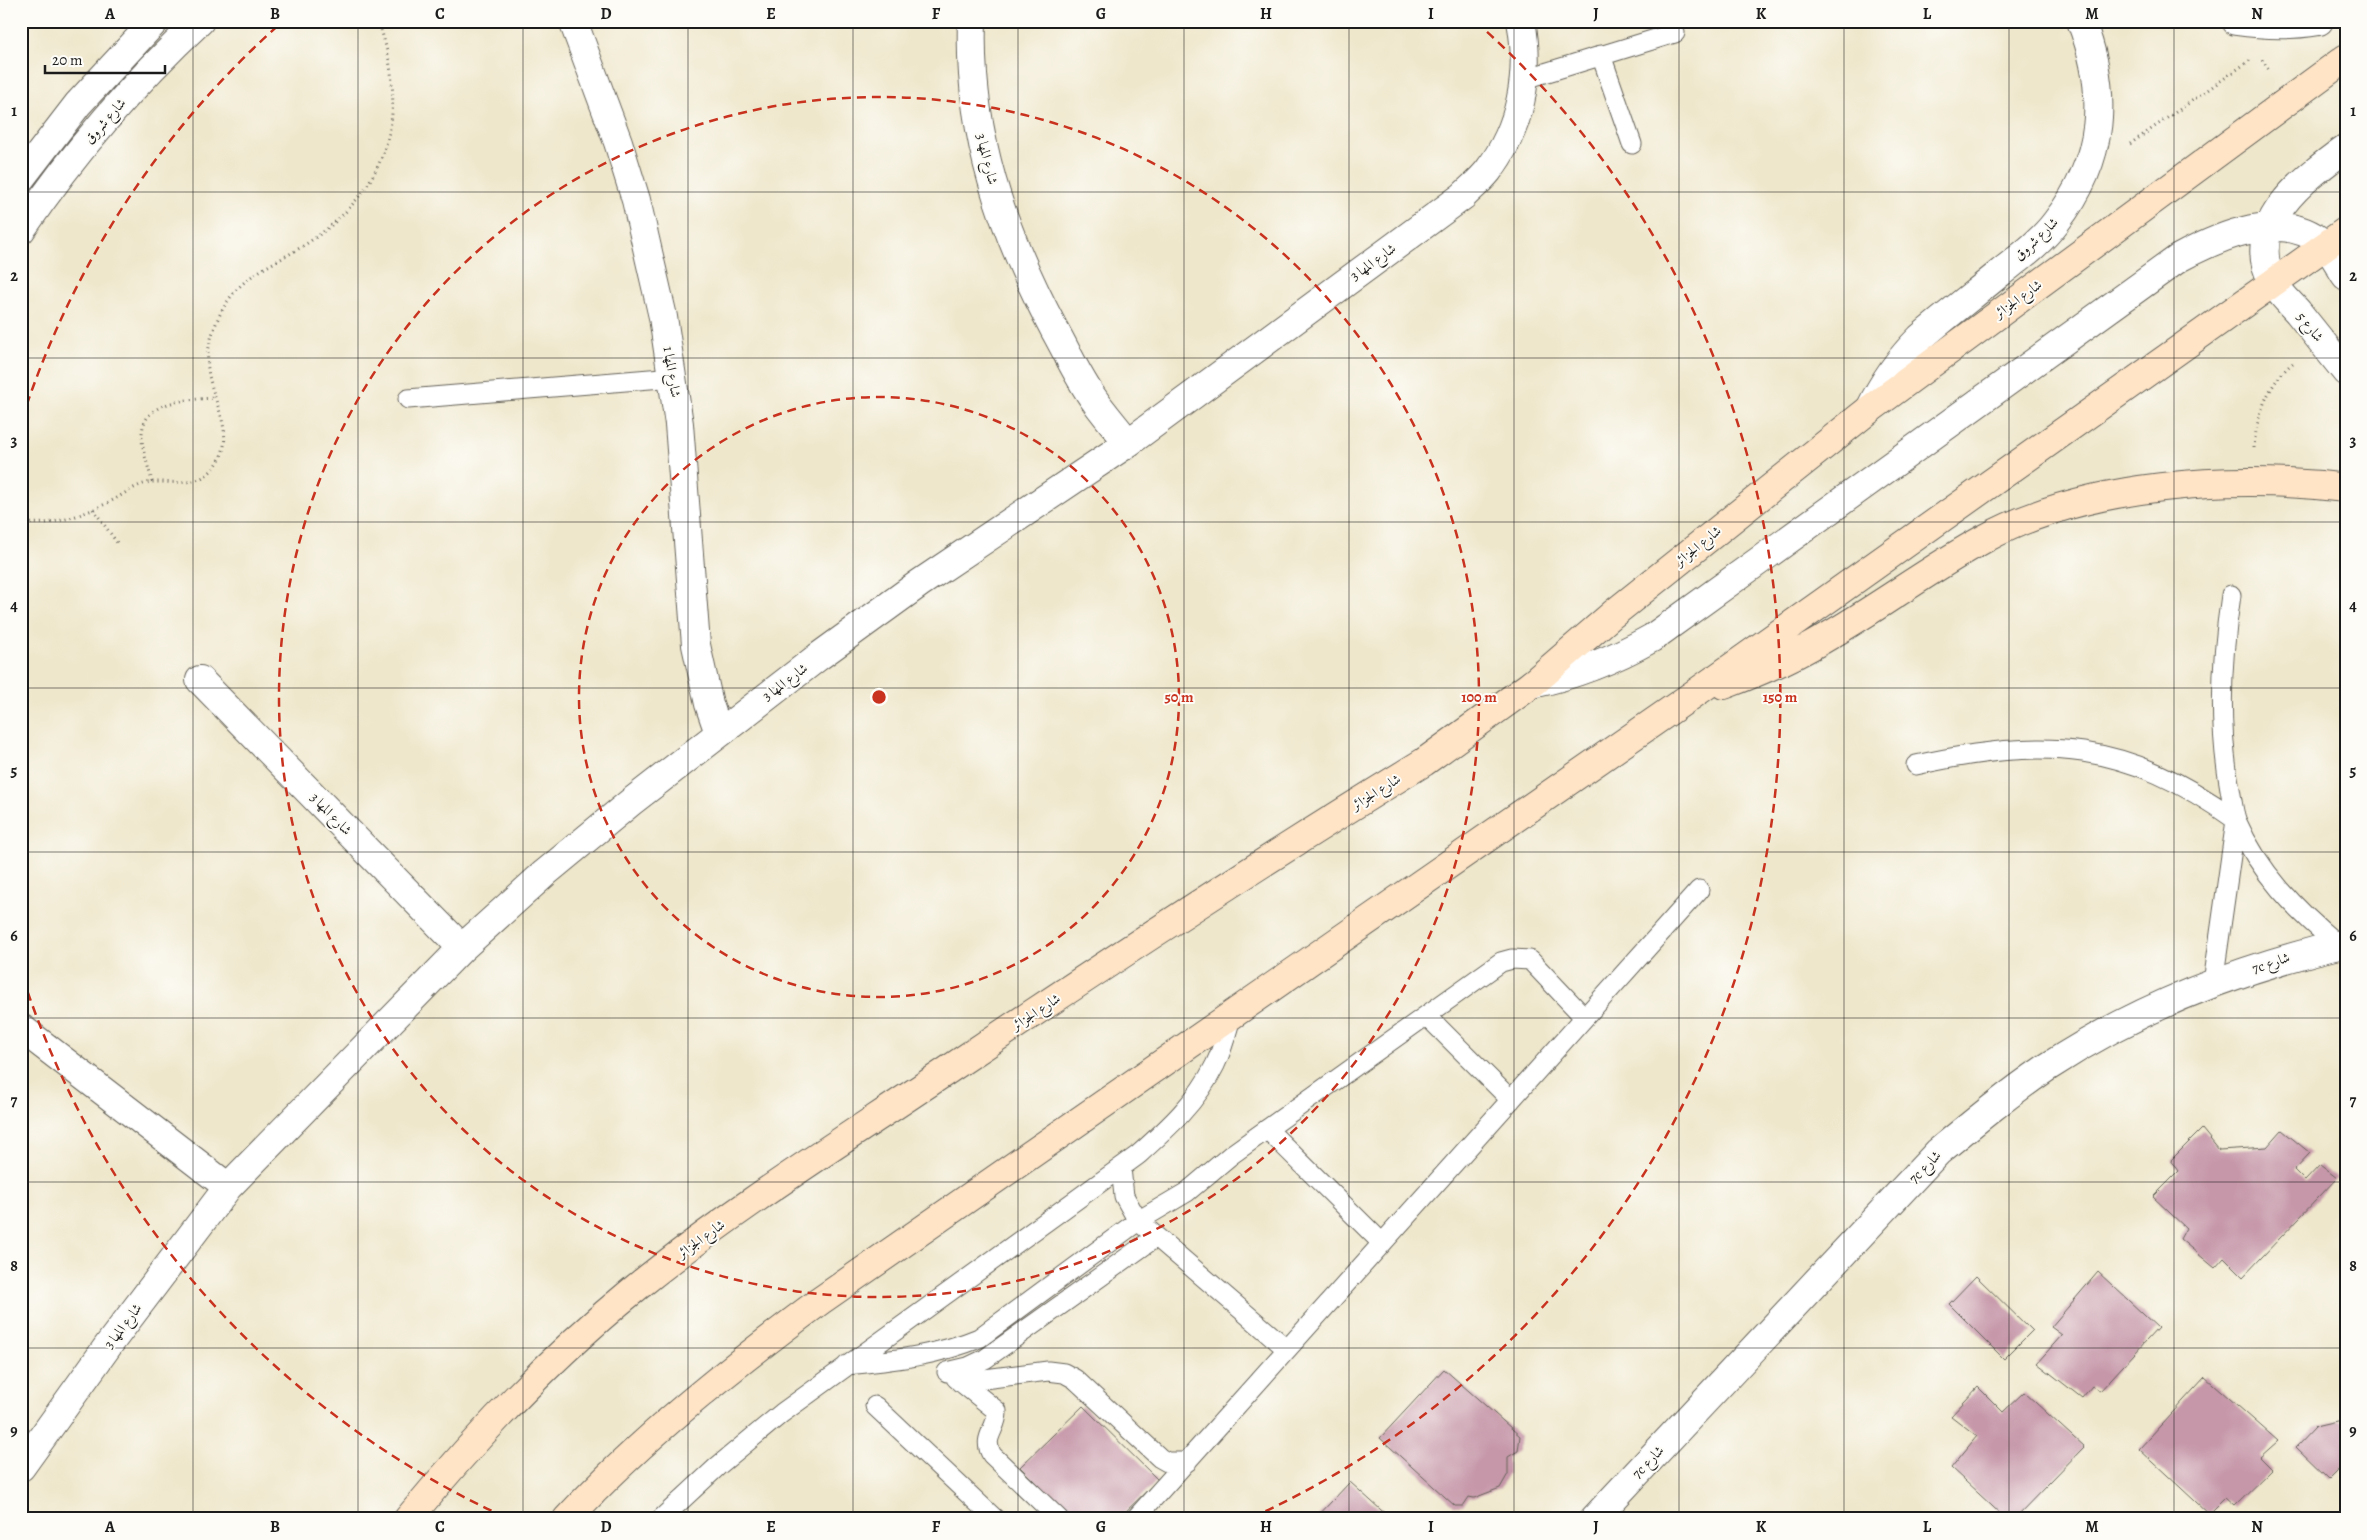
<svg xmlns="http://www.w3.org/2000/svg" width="2367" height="1540" viewBox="0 0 2367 1540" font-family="Alegreya,Amiri,serif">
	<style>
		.building { fill: #c697a9 }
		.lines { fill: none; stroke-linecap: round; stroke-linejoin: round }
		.service-casing { stroke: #66635a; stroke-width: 21 }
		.minor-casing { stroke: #66635a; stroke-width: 30 }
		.tertiary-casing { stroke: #66635a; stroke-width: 30 }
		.secondary-casing { stroke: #66635a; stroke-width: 30 }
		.path { stroke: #66635a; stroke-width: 3; stroke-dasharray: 1 4; stroke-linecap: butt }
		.service { stroke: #fff; stroke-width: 19 }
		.minor { stroke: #fff; stroke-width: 28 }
		.tertiary { stroke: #fff; stroke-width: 28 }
		.secondary { stroke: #ffe4c6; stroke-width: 28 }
		.grid { fill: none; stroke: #1c1c1c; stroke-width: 1; stroke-opacity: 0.55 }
		.ring { fill: none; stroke: #c8321e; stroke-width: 2.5; stroke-dasharray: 9 6 }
		.labels { text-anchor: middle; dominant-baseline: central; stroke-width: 4; stroke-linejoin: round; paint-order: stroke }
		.street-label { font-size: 14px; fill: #1c1c1c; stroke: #fdfcf7 }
		.centre { fill: #c8321e; stroke: #fdfcf7; stroke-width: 2.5 }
		.ring-label { font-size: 15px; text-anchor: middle; font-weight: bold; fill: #c8321e; stroke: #fdfcf7; stroke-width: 4; stroke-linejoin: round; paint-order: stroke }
		.neatline { fill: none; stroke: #1c1c1c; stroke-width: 2 }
		.grid-label { font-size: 16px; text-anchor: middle; font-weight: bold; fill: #1c1c1c }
	</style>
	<rect width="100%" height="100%" fill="#fdfcf7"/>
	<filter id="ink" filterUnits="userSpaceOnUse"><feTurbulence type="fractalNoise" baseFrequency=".02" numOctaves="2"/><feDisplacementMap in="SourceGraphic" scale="10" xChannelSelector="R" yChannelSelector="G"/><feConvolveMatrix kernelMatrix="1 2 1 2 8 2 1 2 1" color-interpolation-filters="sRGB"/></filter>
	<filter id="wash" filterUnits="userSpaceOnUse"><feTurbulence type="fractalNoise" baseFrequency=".0096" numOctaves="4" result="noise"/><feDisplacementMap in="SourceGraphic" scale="20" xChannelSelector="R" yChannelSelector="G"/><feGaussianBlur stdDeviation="1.12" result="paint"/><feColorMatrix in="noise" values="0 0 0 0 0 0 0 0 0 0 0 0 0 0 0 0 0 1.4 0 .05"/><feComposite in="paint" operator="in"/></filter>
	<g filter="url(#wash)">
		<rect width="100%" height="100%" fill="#efe7cc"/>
		<g id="blocks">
			<path class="building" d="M2202,1129l17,21 48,-3 15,-17 28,23 -16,17 11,11 15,-16 17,13 -94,99 -19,-19 -9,10 -35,-29 6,-11 -33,-31 26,-26 -8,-11z
				M2098,1272l60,56 -58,63 -8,-5 -10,12 -45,-35 25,-28 -11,-8z
				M1976,1276l56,55 -28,28 -55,-55z
				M1444,1369l76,67 -2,15 -10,6v17l-8,14 -26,10 -5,-1 -6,9h-8l-75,-68z
				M2205,1377l73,64 -18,16 12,12 -38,37 -9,-8 -16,16 -70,-65z
				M1978,1387l25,25 21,-20 60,55 -70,72h-8l-55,-51 26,-32 -26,-20z
				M1083,1406l75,74 -40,39h-46l-52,-52z
				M2341,1421l5,4v37l-17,17 -33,-32 19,-20z
				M1350,1482l41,37h-76z"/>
		</g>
	</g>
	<g filter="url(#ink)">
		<use href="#blocks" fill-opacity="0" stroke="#66635a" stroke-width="1"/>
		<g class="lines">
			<g class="service-casing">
				<path id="service" d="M1601,55l31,89
					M1525,79l150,-46
					M408,399l266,-22
					M2231,595c-10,65 -13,129 -1,194 2,10 3,23 7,33 22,50 59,88 101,123
					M1916,765c130,-28 209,-25 320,55l-23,163
					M1427,1016l84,84
					M1267,1129l115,114
					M1121,1168l3,28 14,25 149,128
					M847,1365c46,-5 89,-9 132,-27l159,-117 49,-29 44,-37 270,-193 11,-3 18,1 54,57
					M947,1372l21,-5 17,-8 171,-122
					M956,1378l41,33c1,18 -16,26 -5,44l67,64
					M960,1382l88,-11 16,2 11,6 85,79 7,4h20
					M875,1406l120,113
					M661,1519l57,-53 64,-53 356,-258c30,-27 59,-53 77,-90 8,-16 12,-34 17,-51
					M1135,1519l564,-629"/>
			</g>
			<g class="minor-casing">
				<path id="minor" d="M573,21l45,121 18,58 27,117 16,107 17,221 13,59 10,29
					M972,21c-4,112 30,210 82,308 13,23 24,48 39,69 11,16 24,30 35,45l335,-247c8,-8 18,-16 25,-25 33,-43 43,-97 33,-150
					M200,680l262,268
					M21,1028l207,159
					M21,1467l89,-124 118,-156 234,-239 83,-75 86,-71 187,-145 102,-74 208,-140
					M1594,1519l344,-367c35,-29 70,-58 108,-84 91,-60 194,-100 300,-125"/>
			</g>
			<g class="tertiary-casing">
				<path id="tertiary" d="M2236,21c28,4 55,5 83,0
					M2346,148c-40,29 -105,77 -73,134 6,11 17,21 25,30 16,20 32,40 48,60
					M21,178l57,-74 77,-83
					M21,230c52,-76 111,-146 179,-209
					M1870,409c13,-27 29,-50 50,-71 26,-22 53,-43 80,-65 19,-15 41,-31 56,-51 49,-63 53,-129 25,-201
					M1532,684c44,-9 81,-24 120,-46l527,-380c41,-22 103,-50 145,-14 9,8 15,22 22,32"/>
			</g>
			<g class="secondary-casing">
				<path id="secondary" d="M1724,685c27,-10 54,-21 80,-35 62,-33 118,-77 180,-111 102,-56 248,-65 362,-51
					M408,1519c69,-84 144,-163 229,-232 99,-80 209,-148 314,-219 156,-105 313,-208 473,-306l108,-78 81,-70 257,-205 476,-351
					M567,1519c76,-82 163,-151 253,-218l874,-607 652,-463"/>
			</g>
			<path class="path" d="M2262,60l8,11
				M2130,144l122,-85
				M2254,448c2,-31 14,-65 39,-85
				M152,482c-3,-14 -9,-29 -10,-42 -3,-41 45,-40 72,-42
				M93,509l25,35
				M21,522c30,6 68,-9 94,-23 12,-7 24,-16 38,-17 21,-1 43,6 60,-13 27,-32 -1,-65 -5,-100 -2,-16 3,-33 9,-48 20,-47 51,-52 89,-77 83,-54 105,-132 72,-223"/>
			<use href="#service" class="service"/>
			<use href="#minor" class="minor"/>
			<use href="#tertiary" class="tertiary"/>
			<use href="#secondary" class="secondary"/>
		</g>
	</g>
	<path class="grid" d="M193,21v1498M358,21v1498M523,21v1498M688,21v1498M853,21v1498M1018,21v1498M1184,21v1498M1349,21v1498M1514,21v1498M1679,21v1498M1844,21v1498M2009,21v1498M2174,21v1498M21,192h2325M21,358h2325M21,522h2325M21,688h2325M21,852h2325M21,1018h2325M21,1182h2325M21,1348h2325"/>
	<g class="ring">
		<circle cx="879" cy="697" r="300"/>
		<circle cx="879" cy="697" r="600"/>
		<path d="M505 1517A901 901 0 0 1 22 975M22 419A901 901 0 0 1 282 22M1476 22A901 901 0 0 1 1253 1517"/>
	</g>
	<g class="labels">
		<g class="street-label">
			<text transform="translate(105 121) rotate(-49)">شارع شروق</text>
			<text transform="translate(987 159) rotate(76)">شارع المها 3</text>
			<text transform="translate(2036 239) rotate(-44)">شارع شروق</text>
			<text transform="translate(1373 262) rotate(-36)">شارع المها 3</text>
			<text transform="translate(2018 299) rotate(-36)">شارع الجزائر</text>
			<text transform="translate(2310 327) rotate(51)">شارع 5</text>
			<text transform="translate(672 372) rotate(81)">شارع المها 1</text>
			<text transform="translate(1698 546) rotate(-39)">شارع الجزائر</text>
			<text transform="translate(785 682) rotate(-37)">شارع المها 3</text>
			<text transform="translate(1376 792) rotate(-32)">شارع الجزائر</text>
			<text transform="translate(331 814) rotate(46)">شارع المها 3</text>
			<text transform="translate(2271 963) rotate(-19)">7c شارع</text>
			<text transform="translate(1036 1012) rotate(-33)">شارع الجزائر</text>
			<text transform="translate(1925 1167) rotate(-46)">7c شارع</text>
			<text transform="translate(701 1239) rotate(-36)">شارع الجزائر</text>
			<text transform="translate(123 1326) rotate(-53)">شارع المها 3</text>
			<text transform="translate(1648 1462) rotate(-47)">7c شارع</text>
		</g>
	</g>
	<circle cx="879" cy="697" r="8" class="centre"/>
	<g class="ring-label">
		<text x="1179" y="702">50 m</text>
		<text x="1479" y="702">100 m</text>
		<text x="1780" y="702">150 m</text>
	</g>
	<rect width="2367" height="1540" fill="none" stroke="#fdfcf7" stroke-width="55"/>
	<path d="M45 65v8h120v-8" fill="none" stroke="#1c1c1c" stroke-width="2.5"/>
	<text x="52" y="65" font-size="15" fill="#1c1c1c" stroke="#fdfcf7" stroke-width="4" paint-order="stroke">20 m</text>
	<rect x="28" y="28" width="2312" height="1484" class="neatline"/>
	<g class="grid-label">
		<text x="110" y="19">A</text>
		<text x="275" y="19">B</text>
		<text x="440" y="19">C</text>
		<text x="606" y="19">D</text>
		<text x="771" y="19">E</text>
		<text x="936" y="19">F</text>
		<text x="1101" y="19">G</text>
		<text x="1266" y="19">H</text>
		<text x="1431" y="19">I</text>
		<text x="1596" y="19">J</text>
		<text x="1761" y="19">K</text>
		<text x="1927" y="19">L</text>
		<text x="2092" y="19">M</text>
		<text x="2257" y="19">N</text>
		<text x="14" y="116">1</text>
		<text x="2353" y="116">1</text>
		<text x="14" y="281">2</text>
		<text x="2353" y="281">2</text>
		<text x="14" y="446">3</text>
		<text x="2353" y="446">3</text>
		<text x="14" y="611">4</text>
		<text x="2353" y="611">4</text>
		<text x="14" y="776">5</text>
		<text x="2353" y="776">5</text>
		<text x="14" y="941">6</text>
		<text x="2353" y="941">6</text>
		<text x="14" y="1106">7</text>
		<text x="2353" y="1106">7</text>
		<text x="14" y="1271">8</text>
		<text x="2353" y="1271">8</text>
		<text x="14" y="1436">9</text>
		<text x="2353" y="1436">9</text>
		<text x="110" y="1532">A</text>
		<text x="275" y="1532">B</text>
		<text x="440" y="1532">C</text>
		<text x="606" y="1532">D</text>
		<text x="771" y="1532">E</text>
		<text x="936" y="1532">F</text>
		<text x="1101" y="1532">G</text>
		<text x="1266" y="1532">H</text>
		<text x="1431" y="1532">I</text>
		<text x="1596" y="1532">J</text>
		<text x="1761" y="1532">K</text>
		<text x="1927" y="1532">L</text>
		<text x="2092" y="1532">M</text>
		<text x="2257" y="1532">N</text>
	</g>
</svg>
